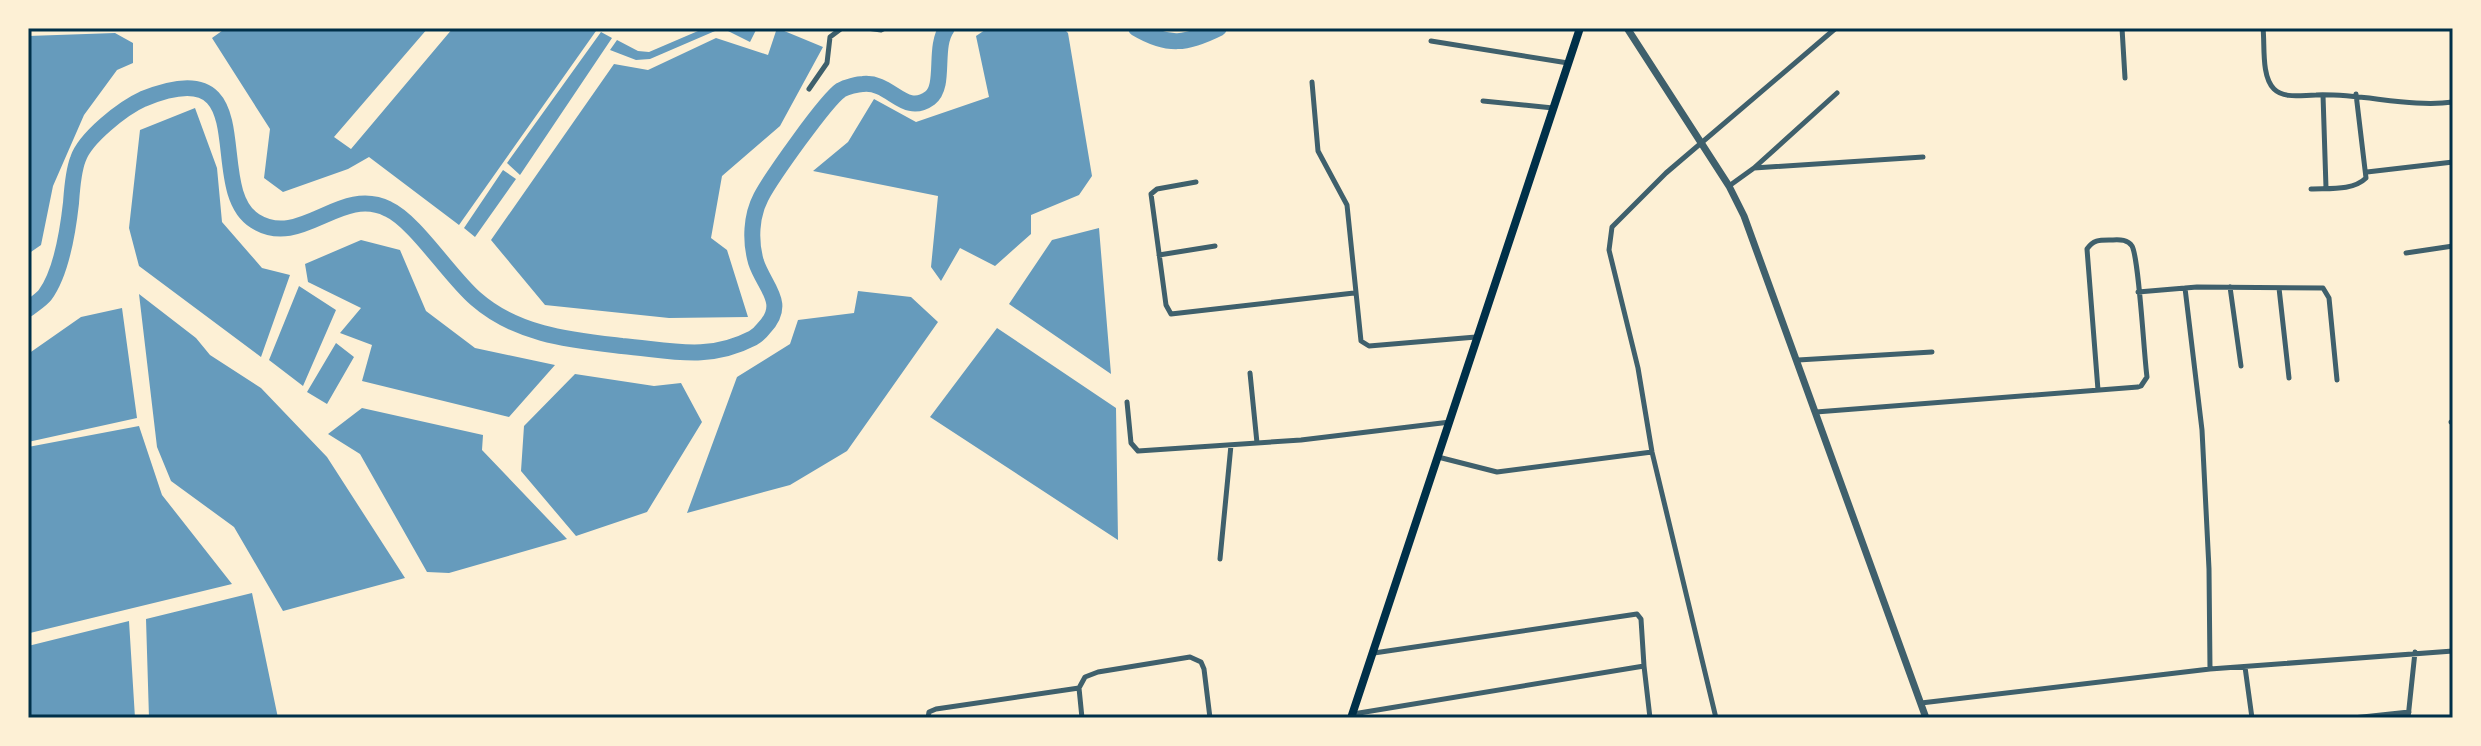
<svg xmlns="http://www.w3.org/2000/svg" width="2481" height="746" viewBox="0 0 2481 746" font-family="'PT Serif',serif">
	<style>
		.water { fill: #669bbc }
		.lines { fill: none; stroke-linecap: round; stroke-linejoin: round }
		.river { stroke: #669bbc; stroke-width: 16 }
		.minor { stroke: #3f606c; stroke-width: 5 }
		.tertiary { stroke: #3f606c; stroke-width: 7 }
		.secondary { stroke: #003049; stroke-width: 8 }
		.neatline { fill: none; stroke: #003049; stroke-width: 3 }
	</style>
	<rect width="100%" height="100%" fill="#fdf0d5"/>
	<path class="water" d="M226,28h202l-94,109 17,12 102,-121h139l4,3 -137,194 -90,-68 -21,12 -65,23 -19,-14 6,-49 -58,-91z
		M705,28h52l-7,14 -28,-14 -72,31 -14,1 -26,-10 7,-10 21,11 11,1z
		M777,28l46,19 -43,79 -58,50 -11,62 16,12 21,67 -79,1 -124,-13 -54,-65 123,-176 34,6 68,-32 52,17z
		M988,28h75l5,5 24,143 -13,19 -48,20v19l-36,32 -35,-18 -19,33 -10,-14 7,-71 -125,-25 35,-29 26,-43 42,23 73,-25 -13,-61z
		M601,32l11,6 -92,137 -13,-12z
		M115,33l18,10v20l-16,7 -33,45 -31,71 -12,59 -13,9v-218z
		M195,108l22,60 5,54 40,46 28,7 -29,82 -122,-91 -10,-38 11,-98z
		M503,170l13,9 -41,58 -11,-9z
		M1099,228l12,146 -102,-70 43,-64z
		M361,240l39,10 26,61 49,37 80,17 -46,52 -147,-36 10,-36 -32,-12 21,-25 -53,-26 -3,-18z
		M299,286l37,24 -33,76 -34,-26z
		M858,291l53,6 27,25 -91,129 -57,34 -103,28 50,-136 53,-33 8,-24 56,-7z
		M139,294l57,44 14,17 51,33 66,69 78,121 -122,33 -49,-84 -63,-46 -14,-34z
		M122,308l15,110 -109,24v-88l53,-37z
		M997,328l119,80 2,132 -188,-123z
		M336,343l18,14 -27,47 -20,-12z
		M575,374l79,12 27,-3 21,39 -55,90 -71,24 -55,-65 3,-45z
		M362,408l121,27 -1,15 85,89 -118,34 -22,-1 -67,-118 -32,-20z
		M139,426l23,69 70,89 -202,49 -2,-3v-183z
		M252,593l26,125h-129l-3,-99z
		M129,621l6,97h-107v-72z"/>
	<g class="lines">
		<path class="river" d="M1136,28c32,19 51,16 83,0
			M28,309c5,-4 13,-9 17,-14 17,-23 23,-65 26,-92 1,-14 2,-31 7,-44 7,-21 45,-51 65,-60 124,-51 59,89 112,122 46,29 85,-36 133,-12 27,12 62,68 88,90 41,36 95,41 146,47 48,4 85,16 131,-8 5,-3 8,-6 11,-10 24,-25 0,-41 -8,-66 -6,-21 -5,-46 5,-65 10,-19 65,-97 80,-107 5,-3 17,-6 22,-6 28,-3 41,33 67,14 16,-12 3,-51 17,-70"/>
		<path class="minor" d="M867,28l14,2 4,-2
			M2122,28l3,50
			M2263,28c2,17 -2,48 11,61 10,10 28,6 42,6 45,-2 94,13 137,7
			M1431,41l137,22
			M1312,82l6,69 29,54 14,136 8,5 107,-9
			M809,89l18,-26 3,-26 12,-9
			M1837,93l-83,75 169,-11
			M2323,95l3,93
			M1483,101l70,7
			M2367,172l86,-10
			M1196,182l-39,7 -6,5 15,111 5,9 183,-21
			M1729,186l25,-18
			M2311,189c17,-1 42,2 55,-11l-10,-84
			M2406,253l47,-7
			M1159,255l56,-9
			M2230,287l11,79
			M2185,288l17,142 7,139 1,100
			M2279,288l10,90
			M2138,292l59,-5 126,1 6,10 8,82
			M1798,360l134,-8
			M1250,373l7,70
			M1127,402l4,41 7,8 163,-11 149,-18
			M1816,412l322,-25 3,-1 6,-9c-3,-21 -8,-119 -15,-131 -5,-8 -15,-6 -23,-6 -10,0 -16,0 -22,9l11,141
			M2451,422h2
			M1438,457l59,15 155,-20
			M1220,559l11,-114
			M1644,666l6,52
			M2245,667l7,51
			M1921,703l289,-34 243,-18
			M1353,714l291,-48 -3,-47 -4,-5 -263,39
			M928,718l1,-6 7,-3 143,-21
			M1082,718l-3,-30 6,-11 13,-5 92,-15 11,5 3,7 6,49
			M1716,718l-64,-266 -14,-84 -29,-118 3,-23 54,-54 170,-145
			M2353,718l56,-6
			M2408,718l7,-66"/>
		<path class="tertiary" d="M1627,28l102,158 15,30 182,502"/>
		<path class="secondary" d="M1351,718l229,-690"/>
	</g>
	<rect width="2481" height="746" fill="none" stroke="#fdf0d5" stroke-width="60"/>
	<rect x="30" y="30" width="2421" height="686" class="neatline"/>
</svg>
